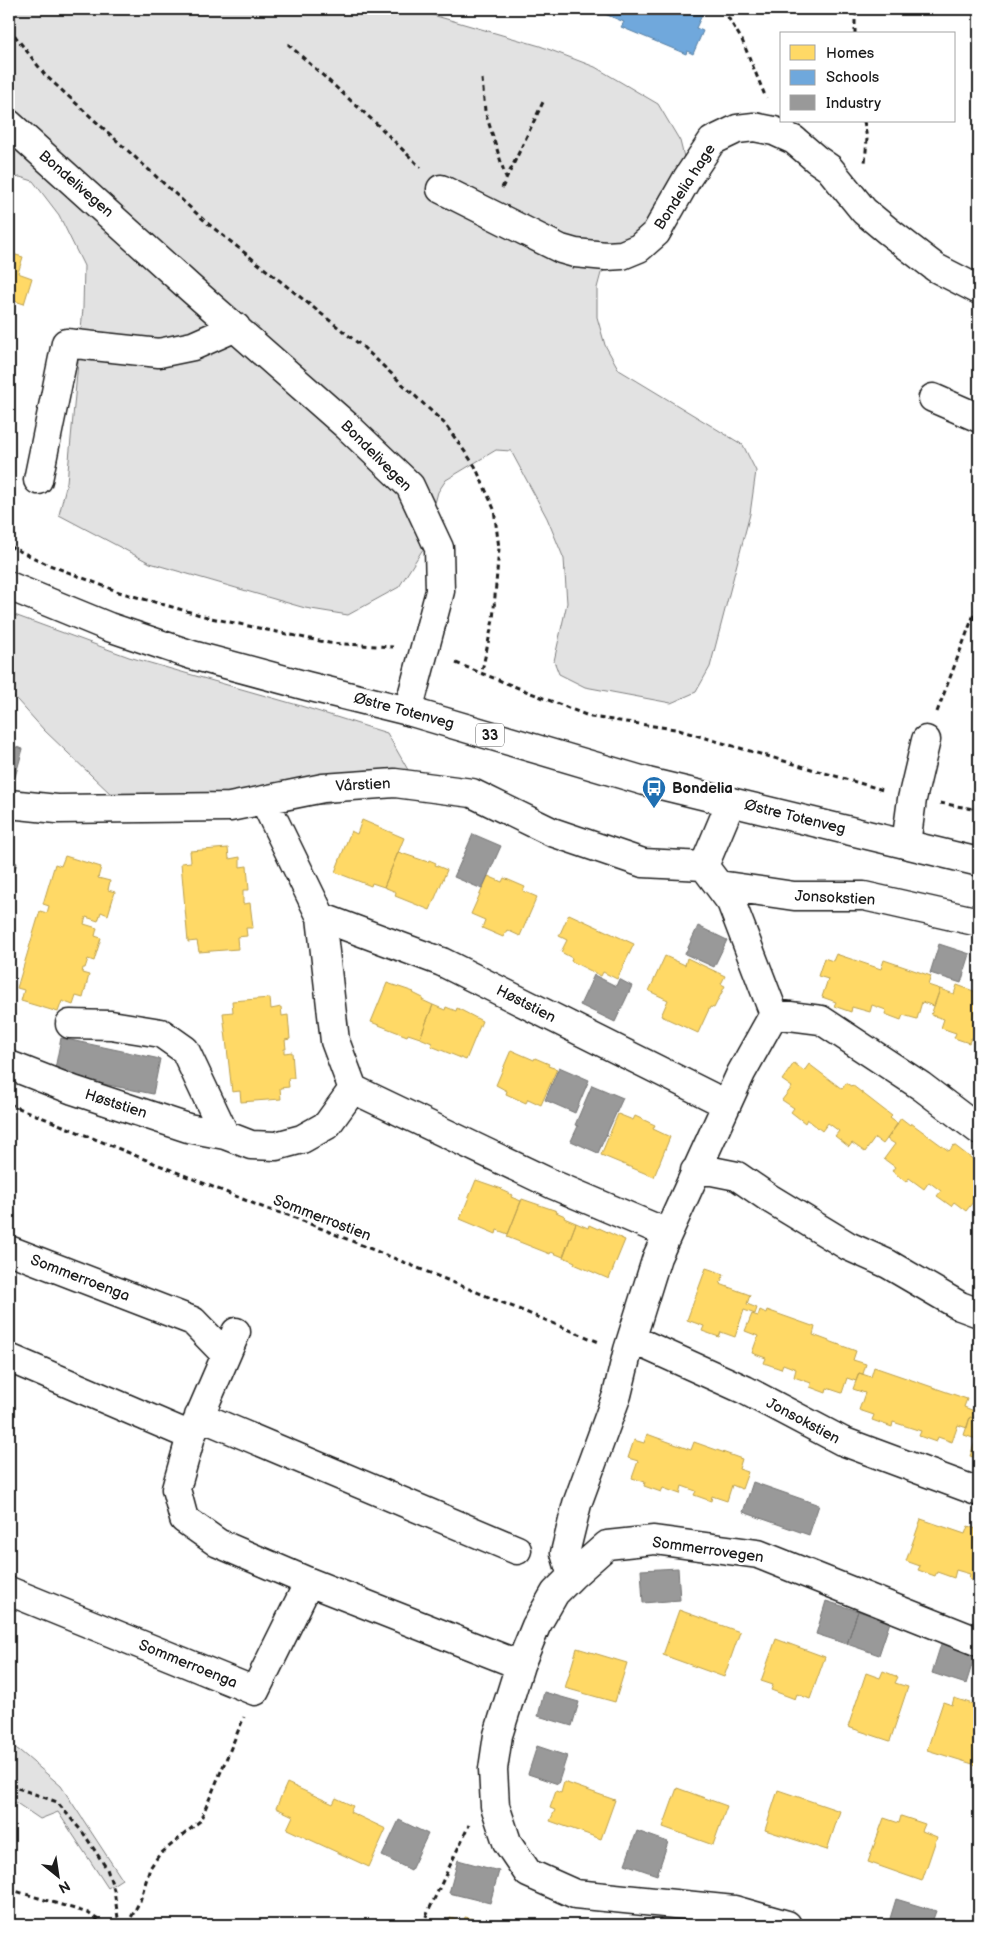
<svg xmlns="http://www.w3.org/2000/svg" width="988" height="1934" viewBox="0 0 988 1934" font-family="'Balsamiq Sans',sans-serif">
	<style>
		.green { fill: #e2e2e2; stroke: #7f7f7f }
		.homes { fill: #ffd966; stroke: #bba050 }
		.schools { fill: #6fa8dc; stroke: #567ea2 }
		.industry { fill: #999; stroke: #747474 }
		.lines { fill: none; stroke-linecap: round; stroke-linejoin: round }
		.minor-casing { stroke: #1c1c1c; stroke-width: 31 }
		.major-casing { stroke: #1c1c1c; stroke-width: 31 }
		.path { stroke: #1c1c1c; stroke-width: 3; stroke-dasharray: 5 4; stroke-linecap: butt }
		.minor { stroke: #fff; stroke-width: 28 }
		.major { stroke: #fff; stroke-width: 28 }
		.labels { text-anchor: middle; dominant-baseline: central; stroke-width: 5; stroke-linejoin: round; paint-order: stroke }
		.shield { fill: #fff; stroke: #606060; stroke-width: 1 }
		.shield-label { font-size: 14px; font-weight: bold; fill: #1c1c1c }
		.street-label { font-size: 15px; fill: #1c1c1c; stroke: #fff }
		.poi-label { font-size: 15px; font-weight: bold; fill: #1c1c1c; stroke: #fff; text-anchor: start }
	</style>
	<rect width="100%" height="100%" fill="#fff"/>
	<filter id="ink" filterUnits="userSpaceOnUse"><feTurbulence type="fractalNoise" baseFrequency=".02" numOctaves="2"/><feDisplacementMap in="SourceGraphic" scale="10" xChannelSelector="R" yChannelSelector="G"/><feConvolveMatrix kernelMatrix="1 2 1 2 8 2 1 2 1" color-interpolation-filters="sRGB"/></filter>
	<g filter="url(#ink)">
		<path class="green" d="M9,9h403l128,37 55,21 63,37 22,37 7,28 -25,63 -61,41 -4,15v29l8,28 14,25 124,75 13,26 -6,43 -40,153 -14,25 -25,11 -86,-16 -26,-13 -5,-13 13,-58 -3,-44 -17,-41 -36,-67 -15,-1 -50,30 -8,12 -15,57 -24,38 -51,28 -43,-7 -155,-45 -91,-48 8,-33 16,-174 1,-42 -25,-51 -26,-34 -13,-4 -11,2z
			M9,613l120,44 172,49 86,27 33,58 -64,5 -29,8 -86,5 -104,10 -93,-89 -35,-39z
			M9,1744l11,7 41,35 61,93 -14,9 -50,-76 -18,7 -25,-17 -6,11z"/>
		<path class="homes" d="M9,253l14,4 -5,16 14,5 -8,26 -15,-5z
			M362,820l42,18 -20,49 -12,-4 -1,3 -36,-14 16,-41 6,3z
			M228,848l1,11 11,-2v10l7,-1 2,24h-6v14l7,-1 3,25h-7l1,8 -10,1 1,12 -39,3 -2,-11 -9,1 -7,-79 10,-1 -1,-11z
			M398,852l30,10 1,-2 7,3 -1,2 12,5 -17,40 -35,-14 1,-4 -12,-5z
			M65,856l36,11 -3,11 12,3 -2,9 7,2 -7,23 -7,-3 -3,9 -12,-4 -2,7 13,4 -2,8 6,2 -7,23 -6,-2 -3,9h-2l-1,5 7,2 -6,23 -7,-2 -3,9 -11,-4 -4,11 -37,-11 3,-11 -7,-2 23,-77 7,2 2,-7 -6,-2 12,-40 6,2z
			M488,876l14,6 2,-4 21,9 -2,4 14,6 -17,39 -13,-6 -4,7 -21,-9 3,-8 -14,-6z
			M569,914l65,30 -17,35 -14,-7 -2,4 -30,-15 1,-3 -11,-6 6,-12 -8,-4z
			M836,954l45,15 3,-9 47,16 -3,9 12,4 -6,17 -12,-4 -5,17 -14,-4 -2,5 -16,-6 1,-4 -14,-5 -2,7 -18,-5 -1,5 -17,-6 2,-4 -14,-5 6,-18 -10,-3 6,-18 9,3z
			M665,956l20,9 2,-7 38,18 -4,8 4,2 -11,22 -4,-1 -12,26 -37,-17 7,-16 -19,-9z
			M387,983l27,9 -1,1 10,5 -1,2 11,5 -13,33 -12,-4 -1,2 -36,-14z
			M957,985l22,8v48l-8,-3 -2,5 -15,-5 2,-5 -15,-5 3,-9 -13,-4 9,-26 14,5z
			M270,998l1,11 10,-2 1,9 6,-1 2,24 -5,1 1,9h-2v4l8,-1 2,26h-6l1,9 -9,1 1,11 -40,3 -1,-11 -8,1 -9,-79 10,-1 -1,-11z
			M433,1005l12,5 1,-3 10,4 1,-3 25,13 -16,39 -35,-14 1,-3 -12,-5z
			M511,1050l23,10 1,-2 14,6 -1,2 9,3 -16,36 -13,-6 -2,4 -20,-9 1,-3 -11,-6z
			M794,1063l10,8 5,-7 33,25 4,-6 5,3 1,-1 40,31 -2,2 8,6 -15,20 -8,-6 -10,14 -13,-9 -3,4 -14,-11 4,-5 -11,-8 -6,8 -15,-12 -2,4 -14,-11 3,-4 -12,-8 10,-13 -10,-7z
			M618,1114l15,6 2,-4 20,9 -2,4 17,8 -16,40 -53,-22z
			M901,1118l9,7 1,-2 38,28 5,-6 25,19v35l-2,-2 -11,14 -12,-9 -3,4 -14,-10 4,-5 -12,-9 -5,7 -15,-11 -3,4 -14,-11 3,-4 -11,-8 11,-15 -8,-5z
			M476,1180l26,9 -1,1 11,5 -1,2 10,4 -13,33 -11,-4 -1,4 -36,-15z
			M522,1199l35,12 -1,1 9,4 -1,2 12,5 -13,34 -12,-5 -1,2 -43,-17z
			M576,1223l12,5 1,-3 9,4 1,-1 26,12 -16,39 -35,-15 1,-2 -12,-5z
			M706,1268l18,6 -4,10 30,11 -3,9 10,4 -2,6 -11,-4 -9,27 -14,-5 -2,5 -17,-6 2,-5 -17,-6z
			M760,1310l6,3 1,-3 48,17 -2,8 43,16 -3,9 13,4 -3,10 -4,-1 -3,8 -9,-3 -5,15 -15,-5 -1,5 -16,-6 1,-4 -17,-6 2,-8 -13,-5 -2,5 -17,-6 2,-5 -14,-5 6,-17 -13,-5 7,-17 6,2z
			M874,1367l93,32 -3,8 13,5 -2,7 -5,-2 -3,11 -9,-3 -6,17 -14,-5 -2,5 -17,-6 2,-5 -28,-9 -1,5 -20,-7 2,-5 -15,-5 6,-17 -12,-4 6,-16 12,4z
			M970,1417l9,4v38l-9,-3 6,-17 -12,-4z
			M647,1434l44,16 3,-8 48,17 -3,10 9,3 -6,17 -10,-4 -5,16 -15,-5 -1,5 -17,-6 2,-4 -14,-5 -2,8 -17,-6 -2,4 -17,-6 1,-4 -13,-4 6,-17 -10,-3 6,-18 10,3z
			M921,1519l44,15 3,-8 11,4v53l-10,-4 1,-5 -14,-4 -2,8 -17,-6 -2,4 -17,-6 2,-4 -14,-5z
			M679,1610l61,22 -16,45 -61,-22z
			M776,1639l49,18 -15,42 -13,-5 -2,5 -24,-9 2,-5 -12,-4z
			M577,1648l50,15 -12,39 -50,-14z
			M883,1671l15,6 -3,6 13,4 -18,54 -42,-14 18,-54 14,5z
			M954,1698l25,8v48l-3,11 -49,-15 16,-48 9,3z
			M564,1782l51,18 -14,39 -51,-18 5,-11 -5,-2 6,-17 5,2z
			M287,1783l46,21 3,-6 17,8 -3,6 36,17 -17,38 -82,-38 6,-13 -17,-8z
			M677,1788l50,18 -14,39 -50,-18z
			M778,1790l62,21 -13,39 -62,-20z
			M901,1816l24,8 -3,7 15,6 -15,44 -54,-19 16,-44 15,5z
			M465,1917l24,6 -1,2h-40l2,-7 14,4z"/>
		<path class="schools" d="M593,9h99l11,4 -7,15 7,3 -10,23 -6,-3 -1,3 -65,-27 3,-5z"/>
		<path class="industry" d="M9,745l14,4 -8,28 -6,-2z
			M473,834l28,12 -19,43 -28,-12z
			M9,860l8,3 -8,25z
			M698,926l29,14 -13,27 -29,-13z
			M939,944l31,10 -9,29 -31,-10z
			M594,975l22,11 3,-7 13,7 -17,36 -35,-17z
			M61,1038l99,21 -7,35 -99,-20z
			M559,1067l30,13 -14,33 -30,-13z
			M592,1085l31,13 -25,55 -27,-12 7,-15 -3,-1z
			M753,1482l66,23 -10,30 -66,-23z
			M678,1568l2,32 -37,3 -2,-33z
			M826,1601l32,10 -11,33 -31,-10z
			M858,1611l32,11 -11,33 -32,-11z
			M942,1641l34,11 -10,32 -34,-11z
			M544,1692l35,10 -7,24 -34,-10z
			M537,1746l30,10 -9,28 -30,-10z
			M399,1820l29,14 -17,36 -29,-14z
			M637,1831l31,11 -11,33 -32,-11z
			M458,1860l41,11 -9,32 -41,-10z
			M896,1899l40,12 -5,14h-43z"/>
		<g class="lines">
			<g class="minor-casing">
				<path id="minor" d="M9,124l181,164 157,138 63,60 29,62 1,43 -32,120
					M441,189l120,60 14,4 31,3 16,-1 17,-7 17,-15 32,-56 24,-36 25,-12 17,-2 20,4 20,9 22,19 13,9 35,43 24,20 48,37 43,22
					M933,398l46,20
					M38,480l28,-137 93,10 34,-7 43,-19
					M264,800l57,117 14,124 18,48 201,96 113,48
					M9,804l48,5 173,-2 93,-19 72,-5 77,10 80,39 91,31 61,3
					M906,844l6,-45 14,-59
					M719,885l75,11h70l115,26
					M321,917l121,45 284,142
					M774,1014l47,6 100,66 58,44
					M70,1024l41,1 50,8 24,17 40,85
					M9,1065l64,25 115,38 37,7 26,10 25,1 26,-7 25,-14 26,-36
					M695,1171h17l25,5 32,22 79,48 40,18 72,42 19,7
					M9,1250l184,71 32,33
					M236,1332l-45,104 -15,53 8,30 34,24 91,39 211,83
					M632,1339l113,51 97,51 137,51
					M9,1358l182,78
					M199,1416l318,134
					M572,1576l-7,-23 12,-49 40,-109 11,-45 29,-93 84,-184 33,-59 -43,-112 -27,-36 27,-64
					M9,1591l246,100 54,-109
					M787,1925l-53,-15 -159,-16 -47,-21 -21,-31 -12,-36 -2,-37 5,-34 22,-70 16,-39 19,-33 17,-17 35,-31 47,-5 104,14 221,88"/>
			</g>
			<g class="major-casing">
				<path id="major" d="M9,586l100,41 83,28 115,31 101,25 240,71 331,80"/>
			</g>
			<path class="path" d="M723,9l19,31 24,58
				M9,28l36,47 161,147 157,125 82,77 30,42 19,43 5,39 -6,72 -11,51
				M855,34v-18l2,-7
				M288,44l91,82 42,42
				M482,79l3,32 21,67
				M864,121l3,18 -2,24
				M502,188l42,-88
				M9,546l38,18 72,28 92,26 118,25 64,4
				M456,663l135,54 84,12 208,61
				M937,712l42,-111
				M940,803l39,7
				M9,1104l258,105 21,6 311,127
				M9,1785l48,17 27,32 23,35 7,21 5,35
				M9,1889l79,24 18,12
				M127,1925l13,-24 10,-33 9,-13 41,-34 44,-104
				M422,1925l47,-100"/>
			<use href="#minor" class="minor"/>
			<use href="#major" class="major"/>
		</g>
	</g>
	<defs>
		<g id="bus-pin" transform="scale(1.25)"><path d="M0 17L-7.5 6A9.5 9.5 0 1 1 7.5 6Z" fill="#1f6fb2" stroke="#fff"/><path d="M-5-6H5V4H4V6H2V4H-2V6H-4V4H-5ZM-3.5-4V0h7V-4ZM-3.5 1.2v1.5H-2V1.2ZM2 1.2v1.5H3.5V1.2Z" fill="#fff"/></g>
	</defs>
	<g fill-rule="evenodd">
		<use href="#bus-pin" x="654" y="788"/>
	</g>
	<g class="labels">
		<rect class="shield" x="476" y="723.5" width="28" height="23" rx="4"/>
		<g class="shield-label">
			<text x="490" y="735">33</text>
		</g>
		<g class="street-label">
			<text transform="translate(76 184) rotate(41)">Bondelivegen</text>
			<text transform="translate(685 187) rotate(-57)">Bondelia hage</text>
			<text transform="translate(376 456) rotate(45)">Bondelivegen</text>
			<text transform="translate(404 711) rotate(15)">Østre Totenveg</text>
			<text transform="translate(363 785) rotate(-3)">Vårstien</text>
			<text transform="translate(795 817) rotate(14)">Østre Totenveg</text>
			<text transform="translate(835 898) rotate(3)">Jonsokstien</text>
			<text transform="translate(526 1004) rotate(27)">Høststien</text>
			<text transform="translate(116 1104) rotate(18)">Høststien</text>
			<text transform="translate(322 1218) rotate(21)">Sommerrostien</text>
			<text transform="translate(80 1278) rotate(21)">Sommerroenga</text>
			<text transform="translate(803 1421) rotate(28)">Jonsokstien</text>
			<text transform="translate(708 1550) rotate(8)">Sommerrovegen</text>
			<text transform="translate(188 1664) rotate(22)">Sommerroenga</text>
		</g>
		<g class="poi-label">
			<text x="672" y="788">Bondelia</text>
		</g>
	</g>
	<rect width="988" height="1934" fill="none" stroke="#fff" stroke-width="30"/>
	<rect x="15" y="15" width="958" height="1904" fill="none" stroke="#1c1c1c" stroke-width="2" filter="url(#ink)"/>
	<rect x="780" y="32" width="175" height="90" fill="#ffffff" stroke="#a4a4a4"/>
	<rect x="790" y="45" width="25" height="15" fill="#ffd966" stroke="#a4a4a4"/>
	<text x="826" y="58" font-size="15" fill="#1c1c1c">Homes</text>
	<rect x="790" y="70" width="25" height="15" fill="#6fa8dc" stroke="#a4a4a4"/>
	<text x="826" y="82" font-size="15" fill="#1c1c1c">Schools</text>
	<rect x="790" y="95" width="25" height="15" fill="#999999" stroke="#a4a4a4"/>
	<text x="826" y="108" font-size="15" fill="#1c1c1c">Industry</text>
	<g transform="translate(58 1876) rotate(150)" stroke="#ffffff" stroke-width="4" paint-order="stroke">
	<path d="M0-4L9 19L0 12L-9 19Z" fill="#1c1c1c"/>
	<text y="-8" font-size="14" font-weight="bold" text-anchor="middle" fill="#1c1c1c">N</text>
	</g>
</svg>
